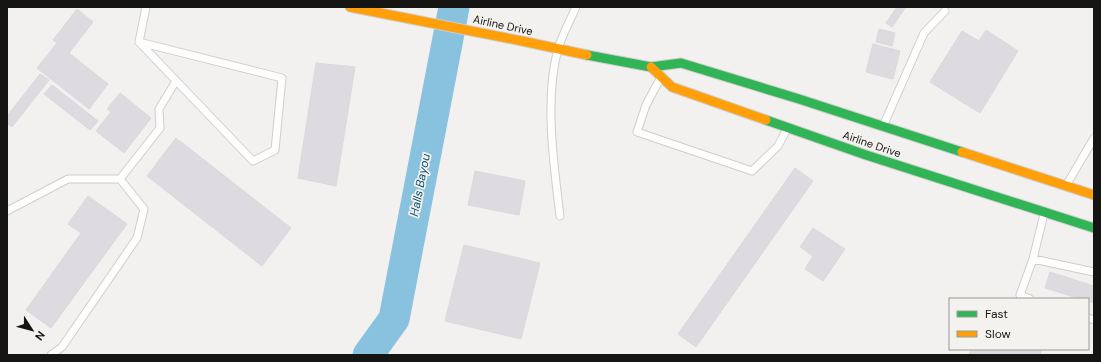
<svg xmlns="http://www.w3.org/2000/svg" width="1101" height="362" viewBox="0 0 1101 362" font-family="'DM Sans',sans-serif">
<rect width="100%" height="100%" fill="#f2f1ef"/>
<g fill="none" stroke-linecap="round" stroke-linejoin="round">
<path stroke="#89c2df" stroke-width="31" d="M368 355 394 319 454 7"/>
</g>
<path fill="#dedbe0" stroke="#dad9da" d="M897 7H906L892 27 886 23Z
M77 9 93 22 69 53 108 84 89 109 37 68 57 43 53 40Z
M879 29 895 33 892 46 876 42Z
M986 30 1018 51 980 113 930 82 962 31 979 41Z
M873 44 900 51 893 79 866 72Z
M316 63 355 67 336 186 298 178Z
M40 74 49 80 12 127 7 123V116Z
M52 85 98 121 90 130 44 94Z
M120 93 151 118 124 153 96 131 111 112 107 109Z
M176 138 291 228 262 266 147 176Z
M795 168 813 181 696 347 678 334Z
M475 171 525 181 519 215 468 205Z
M88 196 127 224 51 328 26 310 81 233 68 224Z
M813 228 845 249 823 281 805 269 813 256 800 247Z
M464 245 540 263 521 339 445 321Z
M1050 272 1094 286V303L1088 301V299H1081L1045 288Z
M971 349H1042L1040 355H969Z"/>
<g fill="none" stroke-linecap="round" stroke-linejoin="round">
<g stroke="#cfcecd" stroke-width="9">
<path id="lane" d="M139 42 282 78 275 150 253 161Z
M139 42 146 7
M660 79 646 105 637 132 752 171 778 146 787 129
M884 124 924 33 945 11
M1067 184 1094 138
M7 211 68 179H120
M1044 214 1033 259 1094 272
M560 216C554 165 544 100 558 49 562 35 570 21 576 7
M1030 299 1020 295 1033 259
M1088 318 1094 320
M51 355 62 347 137 238 144 209 120 179 160 128 159 109 176 81"/>
</g>
<g stroke="#cfcecd" stroke-width="11">
<path id="fast" d="M587 55 651 67 681 63 799 99 962 152
M766 120 866 155 1094 228"/>
</g>
<g stroke="#cfcecd" stroke-width="11">
<path id="slow" d="M350 7 522 41 587 55
M651 67 672 87 766 120
M962 152 1094 195"/>
</g>
<use href="#lane" stroke="#fdfdfd" stroke-width="7"/>
<use href="#fast" stroke="#30b455" stroke-width="9"/>
<use href="#slow" stroke="#ff9f0a" stroke-width="9"/>
</g>
<g text-anchor="middle" dominant-baseline="central" stroke-width="3.5" stroke-linejoin="round" paint-order="stroke">
<g font-size="11" fill="#151513" stroke="#f3f2ee">
<text transform="translate(503 25) rotate(12)">Airline Drive</text>
<text transform="translate(872 144) rotate(19)">Airline Drive</text>
</g>
<g font-size="12" font-style="italic" fill="#0c506d" stroke="#f3f2ee">
<text transform="translate(420 185) rotate(-79)">Halls Bayou</text>
</g>
</g>
<rect width="1101" height="362" fill="none" stroke="#151513" stroke-width="16"/>
<rect x="949" y="298" width="140" height="52" fill="#f3f2ee" stroke="#9a9a96"/>
<rect x="957" y="311" width="20" height="6" fill="#30b455" stroke="#9a9a96"/>
<text x="985" y="318" font-size="12" fill="#151513">Fast</text>
<rect x="957" y="331" width="20" height="6" fill="#ff9f0a" stroke="#9a9a96"/>
<text x="985" y="338" font-size="12" fill="#151513">Slow</text>
<g transform="translate(32 330) rotate(126)" stroke="#f3f2ee" stroke-width="3" paint-order="stroke">
<path d="M0-3L7 15L0 10L-7 15Z" fill="#151513"/>
<text y="-6" font-size="11" font-weight="bold" text-anchor="middle" fill="#151513">N</text>
</g>
</svg>
